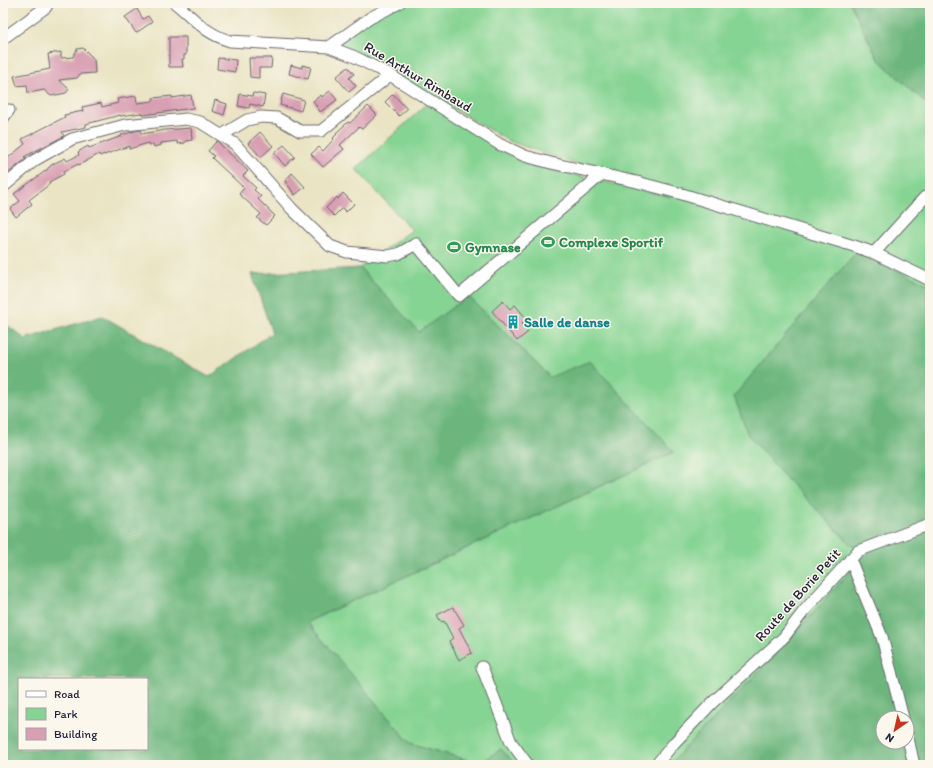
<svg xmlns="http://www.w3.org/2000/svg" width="933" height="768" viewBox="0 0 933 768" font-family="Itim,sans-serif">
<rect width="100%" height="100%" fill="#fbf7ec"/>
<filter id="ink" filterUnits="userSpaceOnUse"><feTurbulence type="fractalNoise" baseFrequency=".025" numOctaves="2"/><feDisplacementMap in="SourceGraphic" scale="8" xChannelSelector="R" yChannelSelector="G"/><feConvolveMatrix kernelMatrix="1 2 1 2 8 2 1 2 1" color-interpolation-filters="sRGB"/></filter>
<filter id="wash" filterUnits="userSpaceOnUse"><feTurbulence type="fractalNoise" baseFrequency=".012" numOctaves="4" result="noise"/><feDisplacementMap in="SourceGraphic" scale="16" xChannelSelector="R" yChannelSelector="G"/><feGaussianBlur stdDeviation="0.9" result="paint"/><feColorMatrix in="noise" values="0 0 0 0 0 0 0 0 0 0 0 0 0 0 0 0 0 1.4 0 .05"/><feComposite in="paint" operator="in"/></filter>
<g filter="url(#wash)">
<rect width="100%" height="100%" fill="#eae4c4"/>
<path fill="#86d493" stroke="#547b67" d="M390 3H850L878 59 930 107V285L734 396 749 435 785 477 863 557 789 640 669 765H516L501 749 480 764 410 743 307 622 674 452 550 377 468 296 419 333 360 268 412 230 356 169 429 102 527 164 671 197 509 141 356 52 323 39Z"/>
<path fill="#6cb67d" stroke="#476c5c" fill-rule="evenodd" d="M850 3H930V107L878 59Z
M856 252 930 285V765H669L789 640 863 557 785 477 748 435 734 396ZM883 718H907V742H883Z
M360 268 419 332 468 296 550 377 590 361 674 452 307 622 410 743 480 764 501 749 516 765H3V322L25 339 102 316 209 377 272 333 252 274ZM19 679H147V749H19Z"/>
<g id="blocks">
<path fill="#d89fb2" d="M137 9 143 19 148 16 152 22 136 33 125 17Z
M169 37H186V55H184V59H182L183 67H169Z
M83 48 94 59 95 73 80 74 77 78 59 80 69 89 66 93 51 96 44 90 28 93 27 85 17 86 14 76 50 69 48 54 61 52V58L73 57 77 49Z
M218 58 236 60 235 72 217 69Z
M249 58H272L271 68H259V78L250 77Z
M291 65 302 68V65L311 67 308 79 289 74Z
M348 67 354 74 349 78 356 86 349 92 336 77Z
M330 91 337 100 320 112 313 101 321 95 322 97Z
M253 93 265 95 263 107 250 104 249 108 238 106 240 94 252 96Z
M283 94 304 100 301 111 280 105Z
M393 94 407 109 399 116 385 102Z
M191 95 193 108 143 115 141 113 120 116V115L86 124V127L62 132 64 136 24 157 26 159 3 177V162L25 144 22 139 65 117 64 115 83 111 82 107 101 103 102 107 118 103 117 99 136 96 137 103 153 101V98L172 96V98Z
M215 100 227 104 224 115 212 111Z
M368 106 377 115 362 129 359 127 340 145 344 149 323 167 311 154 319 147 323 151 334 139 333 138 337 134 336 133 348 122 350 123Z
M191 128 192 140 185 141V143L178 144 177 141 161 143V145L154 147 153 144 149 145 148 143 129 149V146L104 155V154L100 156 99 154 79 165 78 164 63 172 64 174 49 182 50 184 29 200 32 204 16 217 10 209 20 201 14 194 48 169V168L51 166V165L65 158 67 161 79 155 78 152 88 146 89 148 122 136 121 135 135 131 141 130V134L165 130Z
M260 132 273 146 261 157 248 143Z
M217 141 248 171 243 176 256 188 254 190 261 196 258 199 275 216 266 225 257 218 261 214 239 194 244 188 212 158 214 156 208 151Z
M284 145 295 157 285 166 274 153Z
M292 173 305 187 295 195 285 181Z
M343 193 354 204 346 212 342 208 334 216 326 208 337 197 338 199Z
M503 301 510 309 515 305 527 319 522 324 528 332 517 341 492 311Z
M453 607 464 625 459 628 472 653 459 660 449 641 453 638 444 621 441 622 437 615Z"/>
</g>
</g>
<g filter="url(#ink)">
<use href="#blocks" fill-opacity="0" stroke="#68666b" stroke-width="1"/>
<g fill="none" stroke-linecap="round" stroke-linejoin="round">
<g stroke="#68666b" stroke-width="13">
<path id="minor" d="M175 3C195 19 204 33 230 41L329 47 355 57 390 75 499 144 525 156 551 163 637 182 682 194 854 246 874 253 930 280
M5 37 46 7 48 3
M329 47 370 18 399 3
M3 118 9 110
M222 135 247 120 261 117 277 118 300 131H321L390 75
M3 187 35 160 72 139 125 125 186 119 200 122 235 144 292 209 330 246 347 252 388 256 398 254 416 244 459 296 602 174
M874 253 925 197
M850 559 882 637 903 718
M482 667 511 742 528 765
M907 734 914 765
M656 765 674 743 712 703 784 637 804 611 858 551 930 524"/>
</g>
<use href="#minor" stroke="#fff" stroke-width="11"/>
</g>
</g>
<defs>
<g id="stadium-bare" transform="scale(1.08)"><path d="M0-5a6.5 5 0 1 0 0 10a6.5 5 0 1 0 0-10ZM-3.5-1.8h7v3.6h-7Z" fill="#2e9e5b" stroke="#fbf7ec" stroke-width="2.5" paint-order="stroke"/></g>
<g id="building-bare" transform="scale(1.08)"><path d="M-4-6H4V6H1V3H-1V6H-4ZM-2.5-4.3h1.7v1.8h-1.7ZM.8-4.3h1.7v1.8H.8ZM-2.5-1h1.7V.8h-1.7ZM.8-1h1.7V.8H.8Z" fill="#0f9aa8" stroke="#fbf7ec" stroke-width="2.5" paint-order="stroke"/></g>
</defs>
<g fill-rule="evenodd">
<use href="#stadium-bare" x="548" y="242"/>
<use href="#stadium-bare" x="454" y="247"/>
<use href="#building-bare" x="513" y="322"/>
</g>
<g text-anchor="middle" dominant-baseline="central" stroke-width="3" stroke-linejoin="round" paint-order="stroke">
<g font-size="14" fill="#22223b" stroke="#fbf7ec">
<text transform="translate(418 77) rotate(31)">Rue Arthur Rimbaud</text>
<text transform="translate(798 595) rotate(-48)">Route de Borie Petit</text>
</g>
<g font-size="14" font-weight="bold" fill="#27864d" stroke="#fbf7ec" text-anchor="start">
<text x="559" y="242">Complexe Sportif</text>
<text x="465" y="247">Gymnase</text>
</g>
<g font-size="14" font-weight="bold" fill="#0d838f" stroke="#fbf7ec" text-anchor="start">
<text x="524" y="322">Salle de danse</text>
</g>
</g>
<rect width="933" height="768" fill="none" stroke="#fbf7ec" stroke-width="16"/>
<rect x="18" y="678" width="130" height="72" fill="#fbf7ec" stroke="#a4a2a5"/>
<rect x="26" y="691" width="20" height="6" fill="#ffffff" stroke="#a4a2a5"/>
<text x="54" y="698" font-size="12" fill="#22223b">Road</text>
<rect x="26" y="708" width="20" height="12" fill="#86d493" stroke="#a4a2a5"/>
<text x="54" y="718" font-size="12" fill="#22223b">Park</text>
<rect x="26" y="728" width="20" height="12" fill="#d89fb2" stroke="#a4a2a5"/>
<text x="54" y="738" font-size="12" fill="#22223b">Building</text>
<g transform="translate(895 730) rotate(214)"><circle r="19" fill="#fbf7ec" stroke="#a4a2a5"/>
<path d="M0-3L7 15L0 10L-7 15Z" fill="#c8321e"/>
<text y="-6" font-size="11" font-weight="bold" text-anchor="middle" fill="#22223b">N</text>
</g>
</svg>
